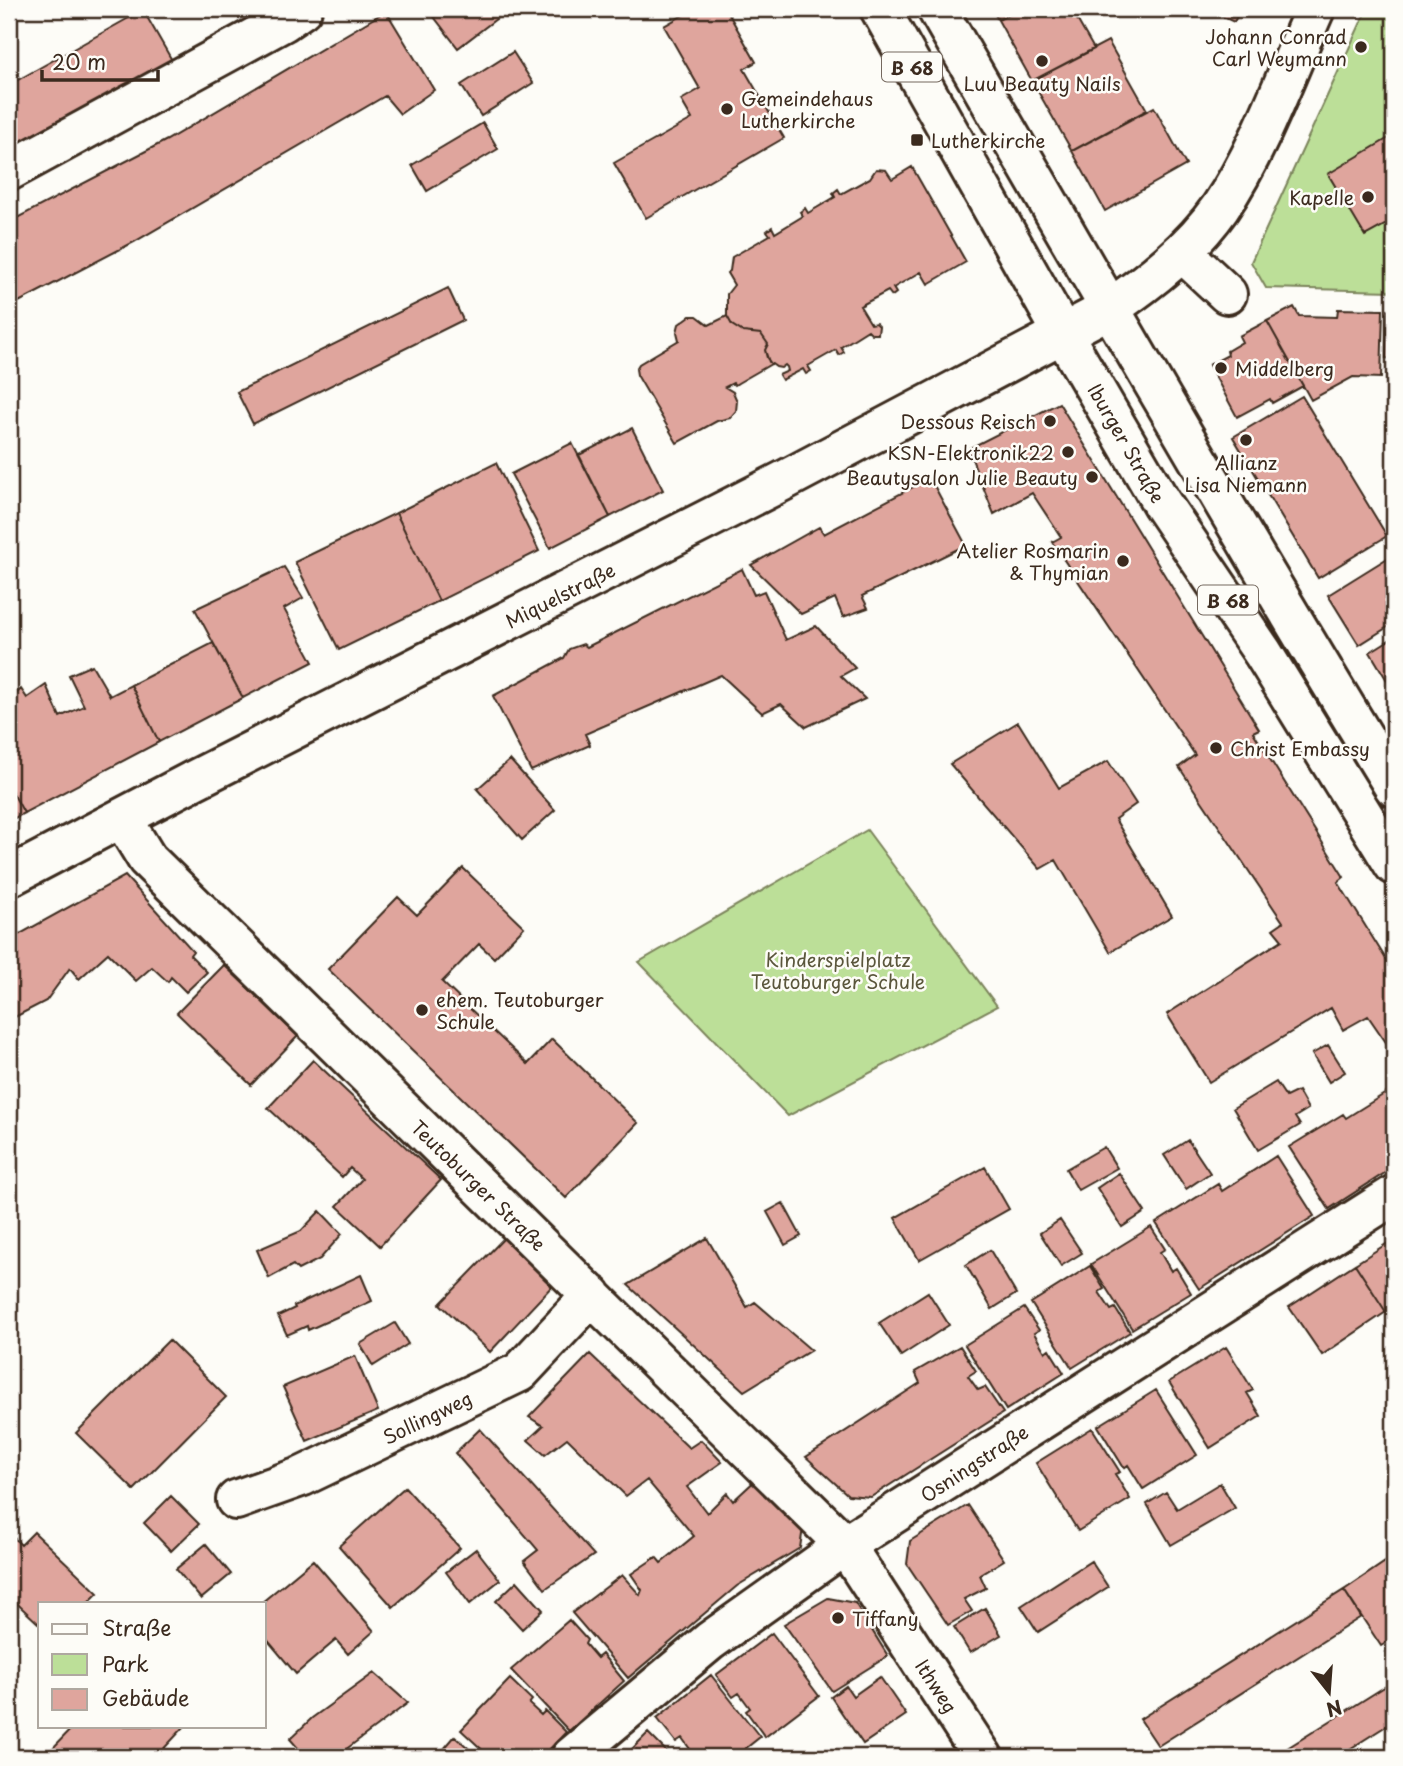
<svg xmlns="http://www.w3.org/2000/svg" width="1403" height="1766" viewBox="0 0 1403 1766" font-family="'Playpen Sans',sans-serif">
<rect width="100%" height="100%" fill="#fdfcf7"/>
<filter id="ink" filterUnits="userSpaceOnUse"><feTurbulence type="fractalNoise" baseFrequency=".0143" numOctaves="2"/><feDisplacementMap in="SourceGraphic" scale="14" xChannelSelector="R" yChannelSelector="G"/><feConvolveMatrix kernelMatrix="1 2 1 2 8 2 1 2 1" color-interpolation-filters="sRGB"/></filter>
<g filter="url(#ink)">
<path fill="#bcdf98" stroke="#7c845b" stroke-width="2" d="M1367 9H1394V291L1266 288 1251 262Z
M867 830 997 1006 788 1116 639 962Z"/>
<path fill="#dfa59d" stroke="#3b2a1e" stroke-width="2" d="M428 9H509L458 48Z
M694 9H726L756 62 744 69 784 138 646 218 614 163 692 119 681 100 700 89 664 26Z
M992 9H1020L998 20Z
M1020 9H1071L1094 49 1032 81 998 20Z
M1206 9H1241L1234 22Z
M143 10 177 69 9 159V85Z
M386 11 434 90 400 114 385 96 134 242 9 307V222L167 140Z
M1108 41 1147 110 1072 151 1032 81Z
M513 52 533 83 481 116 461 85Z
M1154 107 1186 165 1105 211 1072 151Z
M483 123 498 149 427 191 412 165Z
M1394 135V220L1365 236 1328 174Z
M912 167 966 262 928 284 921 272 893 288 896 293 892 296 888 291 860 306 871 324 876 323 879 326 878 334H872L868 330 841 347 844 352 839 355 836 350 808 366 811 371 806 374 803 369 782 380 779 375 788 371 787 367 785 365 781 368 776 367 769 362 765 350 768 344 761 334 743 332 732 325 727 316V294L734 285 727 273 730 271 732 257 770 235 767 231 772 227 775 233 803 216 800 212 805 208 808 213 835 197 833 193 838 189 841 194 870 178 876 169 886 170 892 179Z
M448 288 463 320 253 424 237 392Z
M1294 307 1299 316 1337 317 1338 309 1383 310 1381 378 1353 377 1311 400 1267 321Z
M1388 310 1394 311V359L1386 358Z
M690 316H697L709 325 727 316 732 325 743 332 761 334 768 344 765 350 767 358 771 364 738 383 735 385 733 383 725 387 733 392 737 401 736 411 730 418 717 421 677 443 637 375 636 369 639 364 679 340 677 332 679 324Z
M1267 321 1303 386 1272 403 1270 399 1237 417 1209 365 1228 355 1227 351 1242 342 1239 336Z
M1302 396 1387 536 1318 578 1233 437Z
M1059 403 1259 729 1253 732 1344 877 1338 882 1394 972V1054L1368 1016 1343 1030 1331 1008 1209 1082 1167 1014 1282 940 1273 929 1283 922 1179 767 1195 755 1052 542 1061 537 1032 493 994 514 968 449Z
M632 428 663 490 610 517 579 455Z
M572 443 610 517 550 548 511 474Z
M496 463 539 551 439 601 396 513Z
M930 478 966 545 862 596 868 608 843 617 835 598 801 614 751 565 819 527 824 534Z
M396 513 439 601 339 650 295 562Z
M1394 554V623L1359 645 1328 595Z
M284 567 303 598 284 609 313 662 243 698 195 609Z
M742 569 754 595 764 591 786 640 816 626 855 668 841 676 865 699 806 727 781 704 762 713 721 675 585 734 590 745 531 771 493 696 564 658 569 649 583 644 587 647Z
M1394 637V692L1370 652Z
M213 643 243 698 159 742 131 685Z
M92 665 110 696 131 685 159 742 24 813 9 786V732L15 728 9 713V701L21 689 27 698 46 685 60 717 84 706 69 675Z
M1018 722 1059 788 1108 761 1136 804 1115 819 1172 916 1110 952 1056 860 1040 869 950 764Z
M510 760 555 810 522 840 477 789Z
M9 786 24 813 9 821Z
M463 868 524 927 494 958 479 944 442 982 528 1064 552 1039 638 1123 566 1198 328 969 398 897 417 915Z
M125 876 193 951 190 955 207 972 186 992 171 977 168 982 152 967 136 981 108 953 79 979 70 968 46 1001 9 1020V940Z
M224 965 298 1036 251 1085 177 1013Z
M1328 1045 1345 1072 1329 1082 1312 1054Z
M313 1060 441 1180 380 1246 337 1206 362 1179 350 1168 342 1177 268 1108Z
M1276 1082 1286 1097 1298 1091 1308 1109 1295 1117 1300 1125 1258 1150 1233 1108Z
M1394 1088V1167L1329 1209 1289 1147 1343 1114 1346 1118Z
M1188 1140 1210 1173 1186 1189 1164 1155Z
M1104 1147 1117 1168 1078 1190 1066 1169Z
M1276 1156 1314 1216 1199 1289 1156 1223 1218 1184 1222 1191Z
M985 1167 1009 1209 919 1260 895 1218Z
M1119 1173 1145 1212 1122 1227 1097 1188Z
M783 1203 801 1236 785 1245 767 1212Z
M320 1211 342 1234 320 1259 298 1270 293 1265 269 1278 257 1250 301 1231Z
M1060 1220 1082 1253 1061 1266 1040 1233Z
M1151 1227 1165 1249 1160 1252 1171 1271 1176 1268 1191 1293 1132 1329 1091 1264Z
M506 1236 555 1283 490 1352 440 1304Z
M707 1238 747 1307 755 1302 811 1350 744 1391 628 1285Z
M1394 1239V1314L1392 1309 1386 1312 1355 1264Z
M990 1250 1016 1294 992 1309 966 1265Z
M1355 1264 1386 1312 1322 1355 1289 1307Z
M1090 1266 1104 1289 1099 1292 1111 1310 1115 1308 1130 1332 1072 1368 1031 1303Z
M361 1275 372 1301 308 1330 307 1326 287 1335 278 1316 295 1308 294 1306Z
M928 1292 949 1325 901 1356 879 1323Z
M1024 1308 1039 1330 1034 1333 1045 1352 1049 1349 1064 1373 1006 1410 965 1345Z
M395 1323 408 1344 373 1366 360 1344Z
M169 1340 226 1397 134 1490 76 1433Z
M960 1346 976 1371 968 1376 978 1390 985 1387 1003 1413 871 1497 848 1495 806 1457 920 1383 915 1372Z
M1226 1347 1253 1390 1247 1393 1261 1416 1210 1448 1169 1382Z
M590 1354 689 1448 701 1440 722 1462 687 1487 707 1513 727 1493 733 1501 759 1477 804 1521 800 1548 737 1586 628 1678 572 1613 622 1575 640 1595 642 1590 631 1574 656 1557 661 1563 694 1536 647 1480 626 1496 567 1438 545 1455 528 1440 543 1426 529 1417Z
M355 1356 378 1411 307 1441 283 1387Z
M1156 1390 1197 1455 1143 1489 1128 1465 1124 1468 1098 1426Z
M1092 1428 1120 1472 1115 1474 1130 1499 1078 1531 1036 1463Z
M480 1429 594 1555 545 1589 524 1561 538 1550 455 1453Z
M1220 1483 1235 1508 1171 1545 1147 1504 1166 1492 1177 1509Z
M405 1487 460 1548 393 1607 339 1546Z
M171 1496 199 1524 171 1551 144 1523Z
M968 1505 1004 1560 980 1575 986 1588 964 1599 972 1611 948 1625 907 1564 910 1541Z
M34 1532 98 1593 88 1603H40V1625L9 1596V1533L21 1545Z
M206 1544 231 1574 201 1599 176 1569Z
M476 1549 500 1580 470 1604 446 1572Z
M1394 1556V1638L1381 1646 1344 1590Z
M313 1560 374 1631 348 1654 336 1640 296 1674 264 1636V1603H261Z
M1091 1561 1108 1587 1038 1632 1021 1606Z
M517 1581 543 1610 522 1629 496 1601Z
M1344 1590 1361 1617 1158 1746 1140 1719Z
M828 1598 855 1603 888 1656 832 1691 784 1624Z
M985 1608 1001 1635 970 1653 954 1627Z
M569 1620 587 1640 585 1644 597 1658 602 1654 624 1681 569 1731 511 1670Z
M772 1633 819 1696 765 1737 746 1711 750 1708 739 1693 733 1697 716 1675Z
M374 1673 408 1703 345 1750 352 1757H306L290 1739 312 1718Z
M711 1675 760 1737 735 1757H693L695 1756 682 1738 676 1742 657 1718Z
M880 1677 906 1715 863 1744 831 1697 846 1686 853 1696Z
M510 1679 532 1700 529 1704 541 1715 545 1711 566 1732 542 1757H490L461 1730Z
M1394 1681V1721L1337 1757H1273Z
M74 1726H185L156 1757H57L50 1751Z
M648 1733 672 1757H624Z
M455 1736 478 1757H437Z"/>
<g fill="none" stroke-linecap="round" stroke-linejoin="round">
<g stroke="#3b2a1e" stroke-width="44">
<path id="minor" d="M9 171 283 22 302 9
M1182 252 1227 294
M122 818 147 859 845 1545 983 1757
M9 877 194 780 783 481 1109 309C1150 281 1191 249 1220 208 1259 151 1287 72 1315 9
M236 1500 303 1476 520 1372 592 1295
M571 1757 710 1641 845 1545 1394 1195"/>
</g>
<g stroke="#3b2a1e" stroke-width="44">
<path id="major" d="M880 9 1063 334 1162 504 1263 653 1394 865
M937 9C1087 270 1237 530 1394 787"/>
</g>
<use href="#minor" stroke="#fdfcf7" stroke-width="38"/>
<use href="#major" stroke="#fdfcf7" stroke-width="38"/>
</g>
</g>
<g fill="#3b2a1e" stroke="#fdfcf7" stroke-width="2.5">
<circle cx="1361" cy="47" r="7"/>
<circle cx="1042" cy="61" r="7"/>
<circle cx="727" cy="109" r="7"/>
<rect x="910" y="133" width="14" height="14" rx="3.5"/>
<circle cx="1368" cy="197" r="7"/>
<circle cx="1221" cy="368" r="7"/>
<circle cx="1050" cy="421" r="7"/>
<circle cx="1246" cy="440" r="7"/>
<circle cx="1068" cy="452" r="7"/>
<circle cx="1092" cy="477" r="7"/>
<circle cx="1123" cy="561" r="7"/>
<circle cx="1216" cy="748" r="7"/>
<circle cx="422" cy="1010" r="7"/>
<circle cx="838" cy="1618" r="7"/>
</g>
<g text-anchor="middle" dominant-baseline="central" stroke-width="5" stroke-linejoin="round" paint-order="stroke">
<g fill="#fdfcf7" stroke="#75695f" stroke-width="2">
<rect x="882" y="52.5" width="60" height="29" rx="5"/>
<rect x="1198" y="585.5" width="60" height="29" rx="5"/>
</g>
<g font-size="18" font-weight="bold" fill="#3b2a1e">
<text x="912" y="67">B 68</text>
<text x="1228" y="600">B 68</text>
</g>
<g font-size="19" fill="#3b2a1e" stroke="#fdfcf7" text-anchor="end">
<text x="1347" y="36">Johann Conrad<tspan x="1347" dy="22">Carl Weymann</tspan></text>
<text x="1042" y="83" text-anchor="middle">Luu Beauty Nails</text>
<text x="741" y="98" text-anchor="start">Gemeindehaus<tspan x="741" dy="22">Lutherkirche</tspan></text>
<text x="931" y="140" text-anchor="start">Lutherkirche</text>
<text x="1354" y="197">Kapelle</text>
<text x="1235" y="368" text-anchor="start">Middelberg</text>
<text x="1036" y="421">Dessous Reisch</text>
<text x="1054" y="452">KSN-Elektronik22</text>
<text x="1246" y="462" text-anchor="middle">Allianz<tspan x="1246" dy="22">Lisa Niemann</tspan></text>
<text x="1078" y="477">Beautysalon Julie Beauty</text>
<text x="1109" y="550">Atelier Rosmarin<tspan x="1109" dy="22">&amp; Thymian</tspan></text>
<text x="1230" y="748" text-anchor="start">Christ Embassy</text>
<text x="436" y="999" text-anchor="start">ehem. Teutoburger<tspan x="436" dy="22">Schule</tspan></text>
<text x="852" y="1618" text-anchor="start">Tiffany</text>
</g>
<g font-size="19" fill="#3b2a1e" stroke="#fdfcf7">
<text transform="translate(1127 443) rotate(60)">Iburger Straße</text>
<text transform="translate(560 595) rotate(-27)">Miquelstraße</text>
<text transform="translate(479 1185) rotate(44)">Teutoburger Straße</text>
<text transform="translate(427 1417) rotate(-26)">Sollingweg</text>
<text transform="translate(974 1463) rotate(-33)">Osningstraße</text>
<text transform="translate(937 1686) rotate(57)">Ithweg</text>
</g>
<g font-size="19" fill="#5b573c" stroke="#fdfcf7">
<text x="838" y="959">Kinderspielplatz<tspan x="838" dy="22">Teutoburger Schule</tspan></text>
</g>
</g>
<rect width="1403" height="1766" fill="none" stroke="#fdfcf7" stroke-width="35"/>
<rect x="18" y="18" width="1368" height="1731" fill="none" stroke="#3b2a1e" stroke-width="2.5" filter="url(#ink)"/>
<rect x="38" y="1602" width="228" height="126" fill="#fdfcf7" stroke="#afa8a0" stroke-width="2"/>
<rect x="52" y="1624" width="35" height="10" fill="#fdfcf7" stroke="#afa8a0" stroke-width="2"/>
<text x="102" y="1636" font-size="21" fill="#3b2a1e">Straße</text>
<rect x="52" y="1654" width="35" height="21" fill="#bcdf98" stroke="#afa8a0" stroke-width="2"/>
<text x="102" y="1672" font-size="21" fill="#3b2a1e">Park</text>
<rect x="52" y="1689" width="35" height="21" fill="#dfa59d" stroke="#afa8a0" stroke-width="2"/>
<text x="102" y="1706" font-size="21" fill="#3b2a1e">Gebäude</text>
<g transform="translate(1329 1692) rotate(163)" stroke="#fdfcf7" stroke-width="5" paint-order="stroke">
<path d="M0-5L12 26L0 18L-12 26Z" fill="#3b2a1e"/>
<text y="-10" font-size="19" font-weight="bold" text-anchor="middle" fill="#3b2a1e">N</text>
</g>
<path d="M42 70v10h116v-10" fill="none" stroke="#3b2a1e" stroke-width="3.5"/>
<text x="52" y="70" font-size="21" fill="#3b2a1e" stroke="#fdfcf7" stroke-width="5" paint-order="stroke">20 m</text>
</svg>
